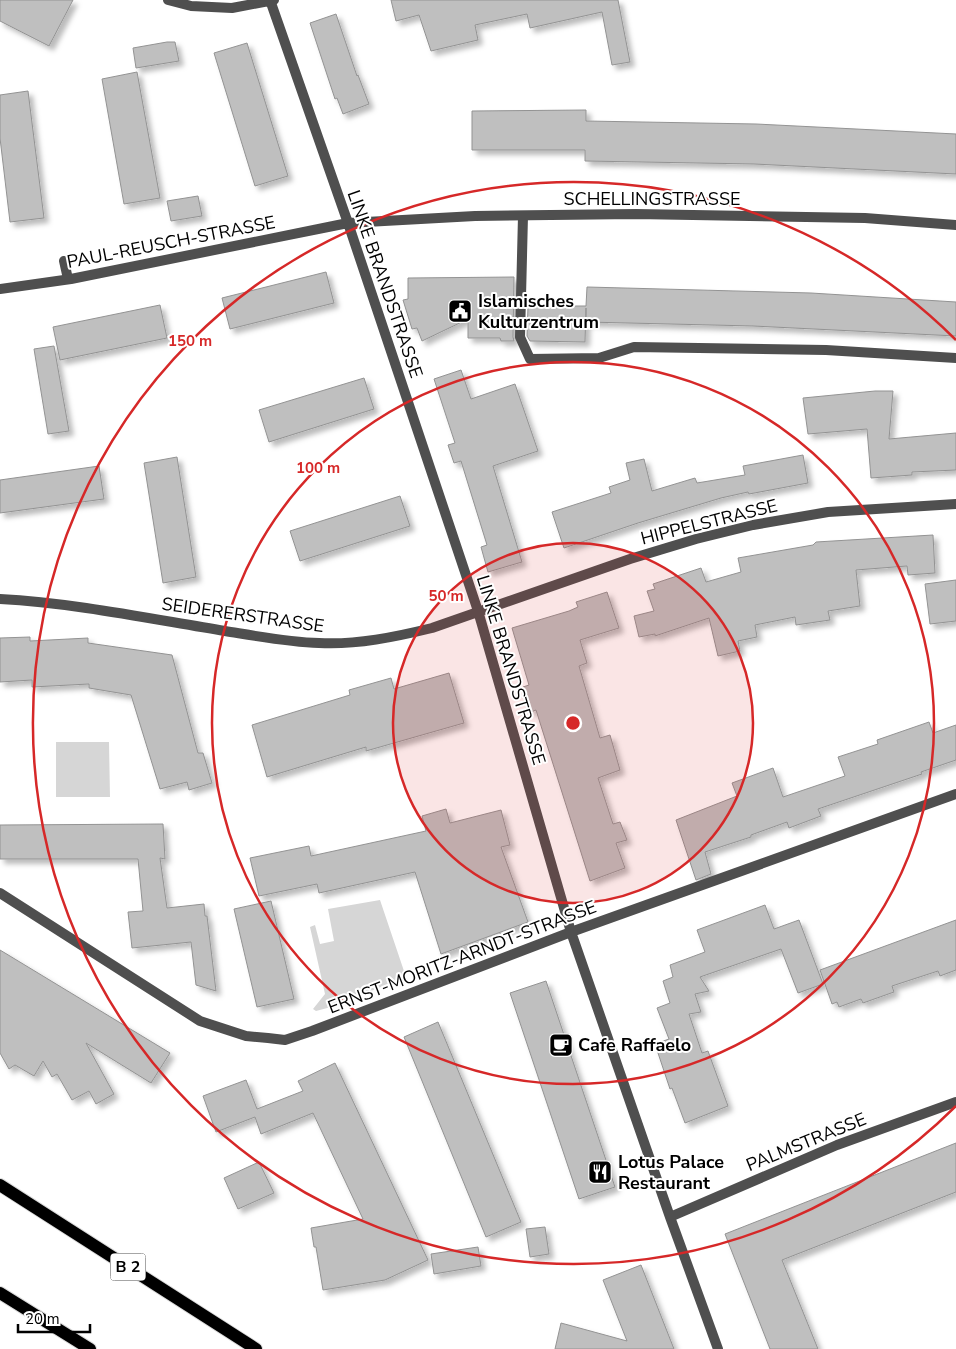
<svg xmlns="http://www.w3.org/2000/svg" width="956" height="1349" viewBox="0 0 956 1349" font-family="'Nunito Sans',sans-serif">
<defs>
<filter id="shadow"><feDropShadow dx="4.5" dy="4.5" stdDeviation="2.5" flood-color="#0004"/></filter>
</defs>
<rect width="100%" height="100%" fill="#fff"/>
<path fill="#d6d6d6" d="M56 742H109L110 797H56Z
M380 900 406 977 331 1007 316 1011 313 1009 325 994 310 927 315 925 320 944 334 941 328 909Z"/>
<path fill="#bfbfbf" stroke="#939393" filter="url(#shadow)" d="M0 0H73L49 46 0 21Z
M391 0H618L630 62 612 65 602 12 530 28 527 14 475 25 478 40 431 51 419 15 396 21Z
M336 14 357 76 358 75 369 104 343 114 337 98 335 99 310 23Z
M167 42H175L179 61 136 68 133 48Z
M247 43 288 176 255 186 214 53Z
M137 72 160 198 124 204 102 79Z
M28 91 44 218 10 222 0 138V95Z
M586 110V121L756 124 956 134V174L754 164 585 161V150H472V111Z
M198 196 202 216 171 221 167 201Z
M326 272 334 303 230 329 222 298Z
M514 277 513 337 514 341H501L500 338H468V319L422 341 417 328 412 329 403 300 408 299V278Z
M587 287 811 293 956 302V336L753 326 586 322V308L585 342 530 341 527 336 528 306H586Z
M160 305 167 338 60 360 53 327Z
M54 346 69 431 48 434 34 349Z
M461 370 471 399 515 384 538 451 493 466 522 562 488 572 481 547 487 545 461 461 454 463 448 445 455 443 434 379Z
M364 378 374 409 269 442 259 410Z
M875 391H893L889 439 956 433V470L912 472V475L871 478 867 429 808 434 803 398Z
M803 455 808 483 749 494 748 492 721 498 638 523 564 548 552 512 611 493 609 487 630 480 626 463 644 459 652 491 695 478 697 483 745 475 743 466Z
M177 457 196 577 163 583 144 463Z
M99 466 104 499 0 513V480Z
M400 496 410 526 300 561 290 531Z
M933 535 935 573 908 575 907 566 856 570 860 606 828 611 830 620 796 625 795 617 755 625 757 637 738 641 740 651 718 656 709 618 655 636V634L639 637 634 616 654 611 647 591 655 589 653 584 701 568 706 582 741 572 738 558 813 545 816 542Z
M956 580V621L930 624 925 584Z
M607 592 619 628 580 640 587 663 579 666 600 738 610 735 620 770 598 778 613 824 620 822 627 840 616 843 625 868 590 881 536 710 531 712 523 687 529 685 512 628 569 611 578 607 576 602Z
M30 637V641L88 638V643L172 655 198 753H203L212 783 189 790 187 782 160 789 131 695 89 688V684L32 687V680L0 682V638Z
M449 673 464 723 366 751V747L267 777 252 725 350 695 349 690 391 678 394 689Z
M929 722 933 733 956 725V760L921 772 922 774 818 809 821 816 789 828 787 822 751 835V837L705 852 711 874 696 880 676 820 737 796 732 783 773 768 783 797 845 776 838 757 878 744 877 740Z
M446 809 450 823 501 810 510 845 501 847 528 922 441 954 415 872 319 893 317 884 259 896 250 858 309 846 311 856 426 831 422 816Z
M163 824 165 859 160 858 167 908 204 904 205 916H207L216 991 196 985 191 942 132 948 128 912 143 911 138 859H0V825Z
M271 901 294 999 257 1007 234 909Z
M765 905 774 929 799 920 823 984 798 993 781 949 700 977 709 991 695 994 701 1012 689 1014 702 1053 708 1051 728 1106 685 1123 672 1088 670 1089 655 1044 669 1039 657 1008 670 1003 663 981 673 977 670 965 705 952 697 930Z
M956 920V970L940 976 938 971 892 986 894 992 863 1003 861 999 839 1007 837 1002 832 1004 820 970Z
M0 950 170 1053 151 1083 86 1043 114 1094 96 1104 89 1091 72 1100 57 1074 52 1077 43 1061 34 1076 15 1065 9 1069 0 1053Z
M546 981 615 1187 579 1199 510 993Z
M438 1022 521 1222 486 1237 404 1037Z
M335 1063 428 1260 385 1280 323 1290 316 1247H314L311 1228 363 1219 313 1113 261 1134 255 1117 216 1132 203 1096 246 1080 257 1109 303 1091 298 1081Z
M956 1143V1192L782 1260 818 1349H770L725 1234Z
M259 1162 274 1193 238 1209 224 1178Z
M545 1227 549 1254 530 1257 526 1229Z
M478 1247 481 1266 434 1274 431 1254Z
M641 1265 674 1349H555L561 1323 627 1341 603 1280Z"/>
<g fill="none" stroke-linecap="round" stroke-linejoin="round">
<g stroke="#dbdbdb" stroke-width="14">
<path id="primary" d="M0 1185 256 1349
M0 1293 90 1349"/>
</g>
<path stroke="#4f4f4f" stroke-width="10" d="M523 216 520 337 530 359 599 358 634 347 826 350 956 358
M64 261 68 279"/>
<path stroke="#4f4f4f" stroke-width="10" d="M168 0 191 6 232 8 274 0
M270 0 348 223 478 611 571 932 670 1217 718 1349
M0 289 71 279 348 223 475 216 636 214 865 218 956 225
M0 599C75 603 151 619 225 631 256 636 288 642 319 643 357 645 395 637 432 628L630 559 696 539 753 525 828 512 956 504
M0 893 200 1021 246 1036 268 1038 285 1040 312 1031 571 932 956 794
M670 1217 837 1145 956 1102"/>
<use href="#primary" stroke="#000" stroke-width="12"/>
</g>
<circle cx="573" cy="723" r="180" fill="#d62828" fill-opacity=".12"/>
<g fill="none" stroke="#d62828" stroke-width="2.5">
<circle cx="573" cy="723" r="180"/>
<circle cx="573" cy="723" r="361"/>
<path d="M956 1106A541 541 0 1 1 956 340"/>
</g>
<defs>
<g id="civic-square" transform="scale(1.25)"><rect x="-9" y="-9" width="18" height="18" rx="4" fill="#000" stroke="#fff"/><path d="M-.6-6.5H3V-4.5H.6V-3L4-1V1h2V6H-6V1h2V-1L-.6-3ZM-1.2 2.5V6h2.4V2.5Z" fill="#fff"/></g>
<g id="cafe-square" transform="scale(1.25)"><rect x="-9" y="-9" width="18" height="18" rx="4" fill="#000" stroke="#fff"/><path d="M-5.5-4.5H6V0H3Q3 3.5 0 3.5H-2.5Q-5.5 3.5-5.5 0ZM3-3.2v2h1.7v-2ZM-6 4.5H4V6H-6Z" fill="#fff"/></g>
<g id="restaurant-square" transform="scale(1.25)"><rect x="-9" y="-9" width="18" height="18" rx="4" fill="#000" stroke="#fff"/><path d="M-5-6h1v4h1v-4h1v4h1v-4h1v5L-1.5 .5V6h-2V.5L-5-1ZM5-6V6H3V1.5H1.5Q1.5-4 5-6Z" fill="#fff"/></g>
</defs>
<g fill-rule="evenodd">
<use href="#civic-square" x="460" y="311"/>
<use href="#cafe-square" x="561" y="1045"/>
<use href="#restaurant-square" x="600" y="1172"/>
</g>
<g text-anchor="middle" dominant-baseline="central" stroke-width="4" stroke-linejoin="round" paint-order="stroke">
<rect fill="#fff" stroke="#4c4c4c" stroke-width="1" x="110.5" y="1253.5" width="35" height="27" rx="4"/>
<g font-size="16" font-weight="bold" fill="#000">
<text x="128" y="1267">B 2</text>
</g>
<g font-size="18" fill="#000" stroke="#fff">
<text x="652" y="199">SCHELLINGSTRASSE</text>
<text transform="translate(171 242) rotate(-11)">PAUL-REUSCH-STRASSE</text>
<text transform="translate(385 284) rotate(71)">LINKE BRANDSTRASSE</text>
<text transform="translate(709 522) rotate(-14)">HIPPELSTRASSE</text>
<text transform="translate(243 615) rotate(8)">SEIDERERSTRASSE</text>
<text transform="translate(511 670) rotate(73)">LINKE BRANDSTRASSE</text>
<text transform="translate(462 957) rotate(-21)">ERNST-MORITZ-ARNDT-STRASSE</text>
<text transform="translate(806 1142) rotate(-22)">PALMSTRASSE</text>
</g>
<g font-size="18" font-weight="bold" fill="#000" stroke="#fff" text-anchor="start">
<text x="478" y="301">Islamisches<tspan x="478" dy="21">Kulturzentrum</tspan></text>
<text x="578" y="1045">Cafe Raffaelo</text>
<text x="618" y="1162">Lotus Palace<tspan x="618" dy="21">Restaurant</tspan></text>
</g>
</g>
<circle cx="573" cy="723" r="8" fill="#d62828" stroke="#fff" stroke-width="2.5"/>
<g font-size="15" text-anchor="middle" font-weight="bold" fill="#d62828" stroke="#fff" stroke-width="4" stroke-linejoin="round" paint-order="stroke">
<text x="190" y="346">150 m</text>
<text x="318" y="473">100 m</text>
<text x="446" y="601">50 m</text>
</g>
<path d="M18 1324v8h72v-8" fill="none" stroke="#000000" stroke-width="2.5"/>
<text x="25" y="1324" font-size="15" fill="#000000" stroke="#ffffff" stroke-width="4" paint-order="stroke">20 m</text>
</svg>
